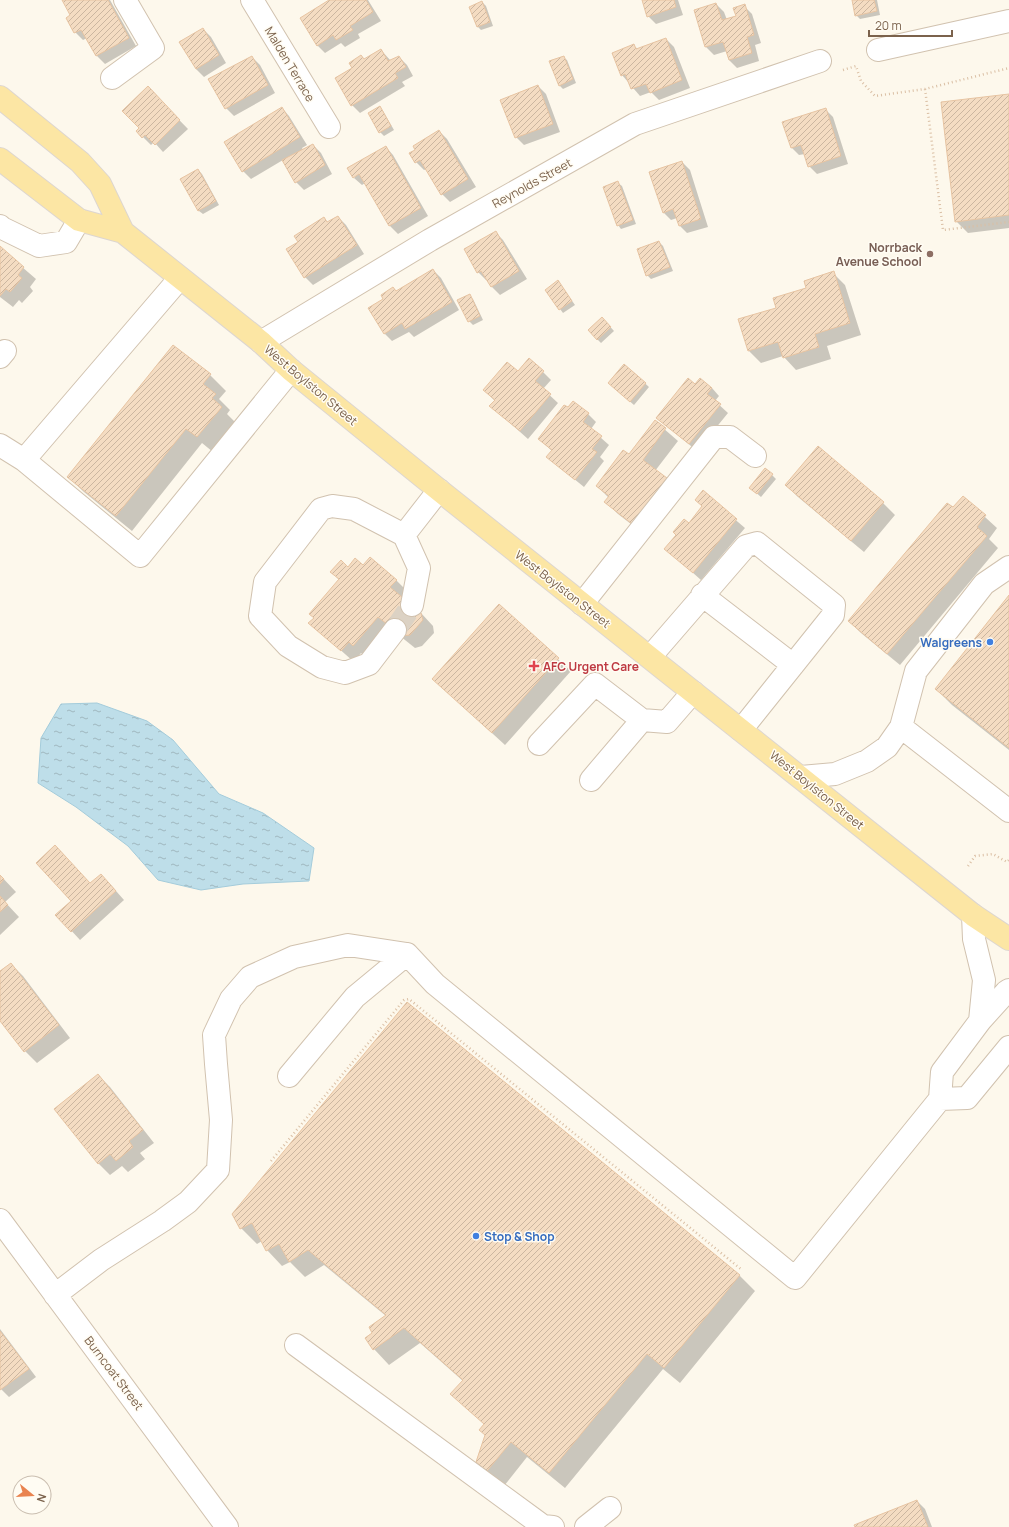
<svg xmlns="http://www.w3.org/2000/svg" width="1009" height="1527" viewBox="0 0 1009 1527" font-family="Manrope,sans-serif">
<defs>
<pattern id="water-ripples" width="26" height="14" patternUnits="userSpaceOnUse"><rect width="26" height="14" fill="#bedee9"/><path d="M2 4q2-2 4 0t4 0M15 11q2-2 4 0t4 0" fill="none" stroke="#9fb7bf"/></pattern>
<pattern id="building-hatch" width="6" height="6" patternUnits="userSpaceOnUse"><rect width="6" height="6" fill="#f4dcc2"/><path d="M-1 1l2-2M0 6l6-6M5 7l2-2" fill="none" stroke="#cbb6a0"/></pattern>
</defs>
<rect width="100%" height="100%" fill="#fdf8ec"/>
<path fill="url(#water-ripples)" stroke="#a4ccdb" d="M97 703 147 721 173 740 219 794 263 813 314 848 309 881 243 884 201 890 158 880 128 846 76 807 38 783 41 738 61 704Z"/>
<path fill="#0003" d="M63 0H110L136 46 105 64 97 56 87 38 83 40 75 32 71 15Z
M331 0H368L381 21 358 34 360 38 345 47 341 43 325 53 317 45Z
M643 0H678L683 15 656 24 648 16Z
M853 0H877L880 15 860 19 856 15Z
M482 2 486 6 493 26 481 30 477 26Z
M716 4 724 12 727 20 737 17 744 6 752 14 761 43 755 45 759 61 737 68 729 60 727 51 714 55 706 47 695 10Z
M203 29 211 37 226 63 204 77 196 69Z
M666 39 674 47 690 88 659 100 651 92 640 96 622 75 634 46 638 49Z
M381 50 391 61 399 57 407 65 413 76 402 82 405 86 360 113 352 105 365 60Z
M252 57 260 65 275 93 234 116 226 108Z
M563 57 567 60 576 83 563 89 559 85Z
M538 86 546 94 560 132 524 145 516 137Z
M148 88 188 129 163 152 154 142 151 145 137 131 140 128Z
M1009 95V228L968 233 956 221Z
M380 107 383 111 394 130 384 136 380 132Z
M282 108 289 116 307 145 302 148 303 150 313 145 321 153 332 174 304 190 296 182 283 160 251 179 243 171Z
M825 109 833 117 848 164 817 174 809 166 805 154 799 155 791 147Z
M439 131 447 139 476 187 450 202 442 194 427 169 424 170 416 162V150Z
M386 147 393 155 428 216 398 234 390 226 365 183 362 185 354 178Z
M682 162 690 170 708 227 687 233 679 225 677 218 671 220 663 212Z
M198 170 202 174 219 205 203 214 199 211 182 180Z
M618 183 622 186 636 224 621 229 618 225Z
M338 217 346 225 364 254 313 285 305 277 288 249 299 242 324 218 328 223Z
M495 232 503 240 527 279 500 295 492 287 488 279 486 280 478 272Z
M659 242 663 246 673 271 651 279 647 275Z
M0 248 36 279 30 287 33 291 22 303 19 300 13 307 0 297Z
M433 270 441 278 459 310 414 337 409 332 392 341 384 333 397 292Z
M833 273 845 285 861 335 827 346 831 359 796 370 783 356 761 363 749 351 807 289Z
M561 285 575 305 563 313 546 290Z
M469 296 473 299 483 320 473 325 469 321Z
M606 322 614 331 601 343 597 339Z
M625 365 649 387 634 405 613 387Z
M518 372H543L551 380 543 389 558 403 528 439 491 406 495 401 484 390Z
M210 375 226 391 219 399 230 410 227 414 236 423 213 452 202 443 132 531 84 492 68 477Z
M695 385 712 388 719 396 715 401 728 413 697 451 657 418Z
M588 414 596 422 591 429 609 445 600 457 604 461 584 487 547 457 552 451 539 439Z
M655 421 678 441 655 471 666 479 678 491V499L649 538 618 514 606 502 609 498 597 486 629 455Z
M818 448 883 503 895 515 864 552 798 497 786 485Z
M766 469 776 479 761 497 754 491Z
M703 492 745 528 701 580 666 549 703 507 696 500Z
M963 497 997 528 989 539 998 548 900 665 861 633 849 621Z
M363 566 396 580 408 592 421 613 433 626 434 633 422 646 415 648 390 628 365 657 361 653 354 662 310 623 339 580 332 572 348 568Z
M1009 596V750L952 705 936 689Z
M499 606 571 671 505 745 433 679Z
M0 875 16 892 5 902 19 917 0 935Z
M109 883 124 900 80 940 57 915 91 884Z
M11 964 23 976 70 1038 37 1063 25 1051 0 1019V972Z
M408 1004 740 1276 755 1291 680 1383 663 1369 565 1488 527 1457 504 1486 477 1462 486 1435 485 1425 452 1394 463 1381 420 1343 389 1365 374 1349V1333L386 1316 324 1265 305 1277 290 1262 282 1266 267 1250 262 1241 257 1244 241 1228Z
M98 1075 110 1087 154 1143 140 1153 145 1159 128 1172 122 1166 110 1175 98 1163Z
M0 1329 36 1377 9 1397 0 1388Z
M917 1501 925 1509 932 1527H856Z"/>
<path fill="url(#building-hatch)" stroke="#e7c4a2" d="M62 0H108L129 38 96 56 81 30 74 33 66 18 70 15Z
M329 0H366L373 12 350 26 353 30 336 40 333 35 317 46 300 18Z
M642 0H674L676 7 647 17Z
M852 0H874L877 11 855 16Z
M482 1 490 22 477 27 469 7Z
M716 3 722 20 736 16 733 8 745 4 754 35 747 37 752 53 729 60 723 42 705 47 694 10Z
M203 28 219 55 196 69 179 42Z
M666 38 682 80 650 93 646 84 631 89 625 74 621 76 612 53 634 44 636 49Z
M381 49 388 61 399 56 406 67 395 73 398 78 351 106 335 78 352 68 349 63 361 55 364 59Z
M252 56 268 85 225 109 208 79Z
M564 56 573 79 559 86 549 61Z
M538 85 553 124 515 138 500 100Z
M148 86 180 120 155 145 145 135 142 138 136 131 139 128 122 111Z
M1009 94V215L955 222 941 102Z
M380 106 391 126 379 133 368 113Z
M282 107 300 137 242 172 224 142Z
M826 108 841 156 808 167 801 145 791 148 782 122Z
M439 130 468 179 441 195 420 160 415 163 409 153 415 150 413 146Z
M313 144 325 165 295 183 282 160Z
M386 146 421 208 389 226 359 174 353 178 347 168Z
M682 161 701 219 679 226 673 209 663 213 649 172Z
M198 169 216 201 198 211 180 179Z
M618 181 633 220 617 226 603 187Z
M338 216 357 245 304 278 286 249 298 242 294 236 324 217 327 222Z
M496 231 519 271 491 287 481 271 477 273 464 249Z
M659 241 670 267 646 276 637 249Z
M0 246 24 267 18 275 22 278 10 292 6 289 0 296Z
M433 269 452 302 405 329 402 323 384 334 368 308 383 299 381 295 393 287 396 291Z
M834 271 850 323 815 334 819 347 783 358 778 342 748 351 738 319 776 308 773 298 806 288 804 281Z
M558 280 572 301 559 310 545 290Z
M470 294 480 316 468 322 457 300Z
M602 317 611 327 597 340 588 330Z
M173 345 211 374 203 384 216 394 212 398 222 407 197 437 186 429 116 516 67 477Z
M529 358 544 371 535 381 551 394 520 431 489 406 495 400 483 390 507 362 518 371Z
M624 364 646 383 630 402 608 383Z
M688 378 695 384 700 378 712 388 707 394 721 404 689 444 656 418Z
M573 401 589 413 583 422 602 436 592 449 597 452 575 480 546 457 552 450 538 439 564 405 568 407Z
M655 420 666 428 643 460 667 478 663 483 667 486 636 527 604 502 609 496 596 486 623 450 629 454Z
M818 446 884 502 851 541 785 485Z
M765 468 773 474 757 494 749 488Z
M703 490 737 519 693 573 664 549 676 535 673 532 684 519 689 523 702 506 695 500Z
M963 496 986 515 977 527 987 536 887 654 848 621 947 503 953 507Z
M370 557 397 580 390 587 421 613 423 620 410 635 402 636 378 617 353 646 349 642 341 651 308 623 314 618 309 614 339 579 330 572 341 560 348 567 355 558 363 565Z
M1009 595V748L935 689Z
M499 604 559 658 492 733 432 679Z
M55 845 90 883 101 874 116 891 71 932 55 915 71 901 36 863Z
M0 875 4 879 0 884Z
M0 896 8 905 0 912Z
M11 963 59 1025 24 1052 0 1021V971Z
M407 1002 740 1275 664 1368 647 1354 549 1473 511 1442 487 1471 476 1462 485 1435 479 1430 484 1424 450 1394 463 1380 404 1328 373 1350 365 1338 372 1333 369 1327 386 1315 308 1250 289 1262 279 1244 266 1251 252 1223 240 1229 232 1214Z
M98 1074 143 1130 129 1141 133 1147 116 1161 110 1154 98 1164 54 1109Z
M0 1331 29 1369 0 1390Z
M917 1500 928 1527H855L854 1525Z"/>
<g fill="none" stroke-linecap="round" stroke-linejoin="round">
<path stroke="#dcd2c4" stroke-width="22" stroke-dasharray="22 11" stroke-linecap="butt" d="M395 630 412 605"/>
<g stroke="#d1c2af" stroke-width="24">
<path id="minor" d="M252 0 329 127
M878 50 1009 21
M112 78 153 48 125 0
M0 226 2 228 39 246 66 242 79 220
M180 278 24 460 140 556 291 370
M261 342 430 240 635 124 820 61
M0 357 5 351
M0 445 24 460
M404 535 439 490
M702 595 793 665
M582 604 714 437H730L755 456
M395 630 369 664 345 673 322 667 288 646 260 616 265 582 321 509 332 506 354 509 404 535 419 568 412 605
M650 657 746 546 757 543 834 605 833 615 741 730
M901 727 1009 811
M539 744 595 684 642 720 667 722 693 692
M801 777 835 774 867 761 887 747 901 727 916 671 984 584 1009 567
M591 780 642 720
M973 915 974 939 984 980 980 1021
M289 1076 355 997 407 954
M940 1099 967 1098 1009 1047
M0 1220 227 1527
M55 1295 101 1260 162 1221 188 1202 218 1170 221 1120 216 1064 214 1035 231 999 250 977 294 957 348 945 407 954 435 984 795 1278 940 1099 942 1072 980 1021 1006 992 1009 990
M296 1345 543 1526 553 1527
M586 1527 610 1508"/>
</g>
<g stroke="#ddd6d0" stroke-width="24">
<path id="major" d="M0 97 80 162 100 184 123 232
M0 159 79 220 123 232 261 342 291 370 439 490 973 915 1009 939"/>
</g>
<path stroke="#dabfa4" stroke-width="2.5" stroke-dasharray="1 3" stroke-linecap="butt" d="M843 70 856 66 861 81 875 96 925 89 1009 68
M925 89 943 230 1009 222
M968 866 975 856 993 854 1007 862 1009 860
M271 1161 404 1000 409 999 742 1270"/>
<use href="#minor" stroke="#fff" stroke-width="22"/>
<use href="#major" stroke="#fce6a4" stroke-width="22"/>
</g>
<circle fill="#8d6e63" stroke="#fffcf3" stroke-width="1.5" cx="930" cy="254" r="4"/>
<g fill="#3f7fe0" stroke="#fffcf3" stroke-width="1.5">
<circle cx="990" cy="642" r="4"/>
<circle cx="476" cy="1236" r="4"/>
</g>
<path fill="#e0444e" stroke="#fffcf3" stroke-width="1.5" d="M532 660h4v4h4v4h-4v4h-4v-4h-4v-4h4z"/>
<g text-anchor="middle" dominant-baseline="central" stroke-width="3" stroke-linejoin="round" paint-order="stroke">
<g font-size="12" fill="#7b624c" stroke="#fffcf3">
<text transform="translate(290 64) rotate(59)">Malden Terrace</text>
<text transform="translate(532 183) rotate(-29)">Reynolds Street</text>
<text transform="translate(311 385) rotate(40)">West Boylston Street</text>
<text transform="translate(563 589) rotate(38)">West Boylston Street</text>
<text transform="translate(817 790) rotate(39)">West Boylston Street</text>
<text transform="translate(114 1373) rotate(53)">Burncoat Street</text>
</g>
<g font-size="12" font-weight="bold" fill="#785e54" stroke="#fffcf3" text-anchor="end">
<text x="922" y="247">Norrback<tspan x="922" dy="14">Avenue School</tspan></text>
</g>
<g font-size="12" font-weight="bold" fill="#366cbe" stroke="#fffcf3" text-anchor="end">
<text x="982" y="642">Walgreens</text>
<text x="484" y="1236" text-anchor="start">Stop &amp; Shop</text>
</g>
<g font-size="12" font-weight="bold" fill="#be3a42" stroke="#fffcf3" text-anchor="start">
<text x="543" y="666">AFC Urgent Care</text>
</g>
</g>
<g transform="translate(32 1495) rotate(108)"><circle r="19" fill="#fffcf3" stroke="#cabeb0"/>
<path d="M0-3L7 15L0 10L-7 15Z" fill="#e9834f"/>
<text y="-6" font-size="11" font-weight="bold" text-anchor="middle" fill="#7b624c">N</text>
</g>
<path d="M869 30v6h83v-6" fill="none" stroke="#7b624c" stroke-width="2"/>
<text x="875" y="30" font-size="12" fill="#7b624c" stroke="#fffcf3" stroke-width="3" paint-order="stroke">20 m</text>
</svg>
